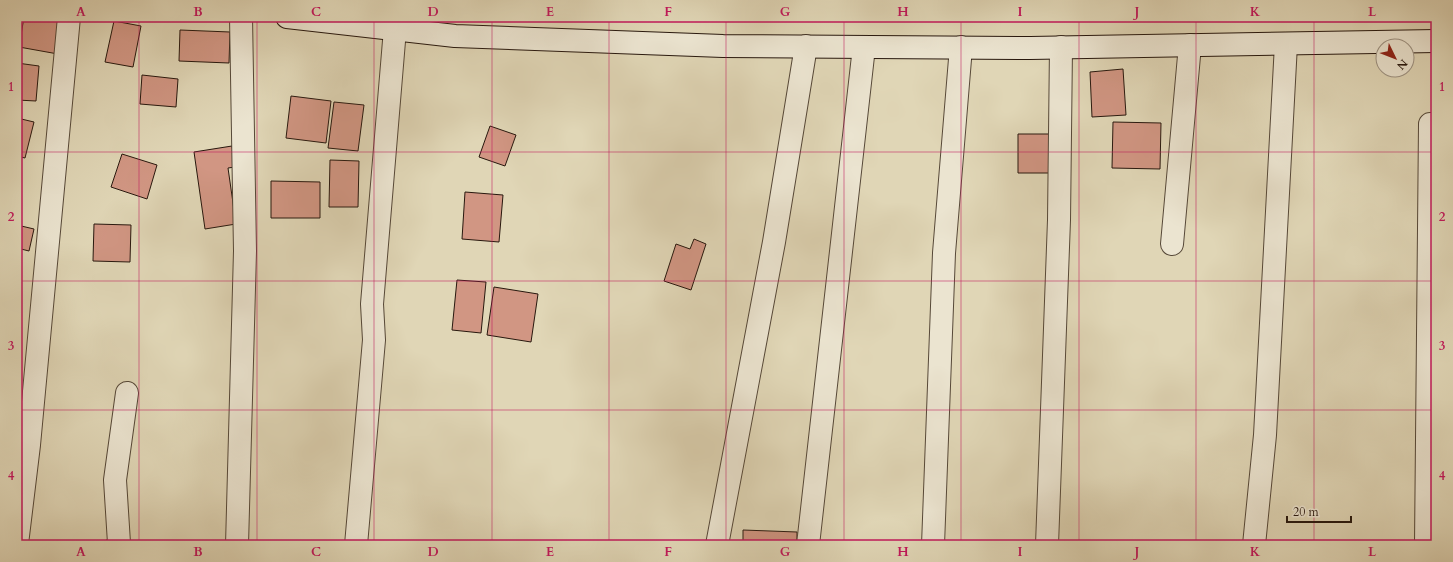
<svg xmlns="http://www.w3.org/2000/svg" width="1453" height="562" viewBox="0 0 1453 562" font-family="Cardo,serif">
<rect width="100%" height="100%" fill="#e0d6b6"/>
<filter id="stains"><feTurbulence type="fractalNoise" baseFrequency=".005" numOctaves="4"/><feColorMatrix values="0 0 0 0 .2 0 0 0 0 .09 0 0 0 0 .02 0 0 0 .5 -.17"/></filter>
<radialGradient id="worn" r=".72"><stop offset=".6" stop-color="#630" stop-opacity="0"/><stop offset="1" stop-color="#630" stop-opacity=".3"/></radialGradient>
<path fill="#d19683" stroke="#28180e" d="M24 17H65L58 54 19 47Z
M114 21 141 26 133 67 105 62Z
M180 30 230 32 229 63 179 61Z
M17 63 39 66 36 101 17 100Z
M1123 69 1126 115 1092 117 1090 72Z
M142 75 178 79 176 107 140 104Z
M291 96 331 101 326 143 286 138Z
M334 102 364 105 358 151 328 148Z
M17 118 34 122 25 158 17 156Z
M1113 122 1161 123 1160 169 1112 168Z
M490 126 516 135 505 166 479 157Z
M1018 134H1049V173H1018Z
M232 146 235 167 228 168 236 224 205 229 194 152Z
M122 154 157 165 147 199 111 187Z
M330 160 359 161 358 207H329Z
M271 181 320 182V218H271Z
M465 192 503 195 499 242 462 239Z
M94 224 131 225 130 262 93 261Z
M17 225 34 229 29 251 17 248Z
M694 239 706 244 691 290 664 281 676 244 690 249Z
M457 280 486 282 481 333 452 330Z
M494 287 538 294 531 342 487 335Z
M743 530 797 532V545H743Z"/>
<g fill="none" stroke-linecap="round" stroke-linejoin="round">
<g stroke="#564838" stroke-width="24">
<path id="street" d="M1172 244 1190 45
M17 544 29 445 69 17
M117 545 119 543 115 480 127 393
M237 545 245 251 241 17
M356 545 374 340 372 304 395 29
M717 545 774 242 806 46
M808 545 864 47
M933 545 944 253 961 47
M1047 545 1059 220 1061 47
M1254 545 1265 435 1286 44
M1426 545 1430 124"/>
</g>
<g stroke="#28180e" stroke-width="24">
<path id="secondary" d="M287 17 455 36 723 46 1030 48 1436 41"/>
</g>
<use href="#street" stroke="#ebe4d0" stroke-width="22"/>
<use href="#secondary" stroke="#ebe4d0" stroke-width="22"/>
</g>
<path fill="none" stroke="#c2185b" stroke-width="1" stroke-opacity="0.55" d="M139 17V545M257 17V545M374 17V545M492 17V545M609 17V545M726 17V545M844 17V545M961 17V545M1079 17V545M1196 17V545M1314 17V545M17 152H1436M17 281H1436M17 410H1436"/>
<rect width="1453" height="562" fill="none" stroke="#e0d6b6" stroke-width="44"/>
<g transform="translate(1395 58) rotate(133)"><circle r="19" fill="#ebe4d0" stroke="#9d9282"/>
<path d="M0-3L7 15L0 10L-7 15Z" fill="#8f2418"/>
<text y="-6" font-size="11" font-weight="bold" text-anchor="middle" fill="#28180e">N</text>
</g>
<path d="M1287 516v6h64v-6" fill="none" stroke="#28180e" stroke-width="2"/>
<text x="1293" y="516" font-size="12" fill="#28180e" stroke="#ebe4d0" stroke-width="3" paint-order="stroke">20 m</text>
<rect x="22" y="22" width="1409" height="518" fill="none" stroke="#c2185b" stroke-width="1.5"/>
<g font-size="13" text-anchor="middle" font-weight="bold" fill="#c2185b">
<text x="81" y="16">A</text>
<text x="198" y="16">B</text>
<text x="316" y="16">C</text>
<text x="433" y="16">D</text>
<text x="550" y="16">E</text>
<text x="668" y="16">F</text>
<text x="785" y="16">G</text>
<text x="903" y="16">H</text>
<text x="1020" y="16">I</text>
<text x="1137" y="16">J</text>
<text x="1255" y="16">K</text>
<text x="1372" y="16">L</text>
<text x="11" y="91">1</text>
<text x="1442" y="91">1</text>
<text x="11" y="221">2</text>
<text x="1442" y="221">2</text>
<text x="11" y="350">3</text>
<text x="1442" y="350">3</text>
<text x="11" y="480">4</text>
<text x="1442" y="480">4</text>
<text x="81" y="556">A</text>
<text x="198" y="556">B</text>
<text x="316" y="556">C</text>
<text x="433" y="556">D</text>
<text x="550" y="556">E</text>
<text x="668" y="556">F</text>
<text x="785" y="556">G</text>
<text x="903" y="556">H</text>
<text x="1020" y="556">I</text>
<text x="1137" y="556">J</text>
<text x="1255" y="556">K</text>
<text x="1372" y="556">L</text>
</g>
<rect width="100%" height="100%" filter="url(#stains)"/>
<rect width="100%" height="100%" fill="url(#worn)"/>
</svg>
